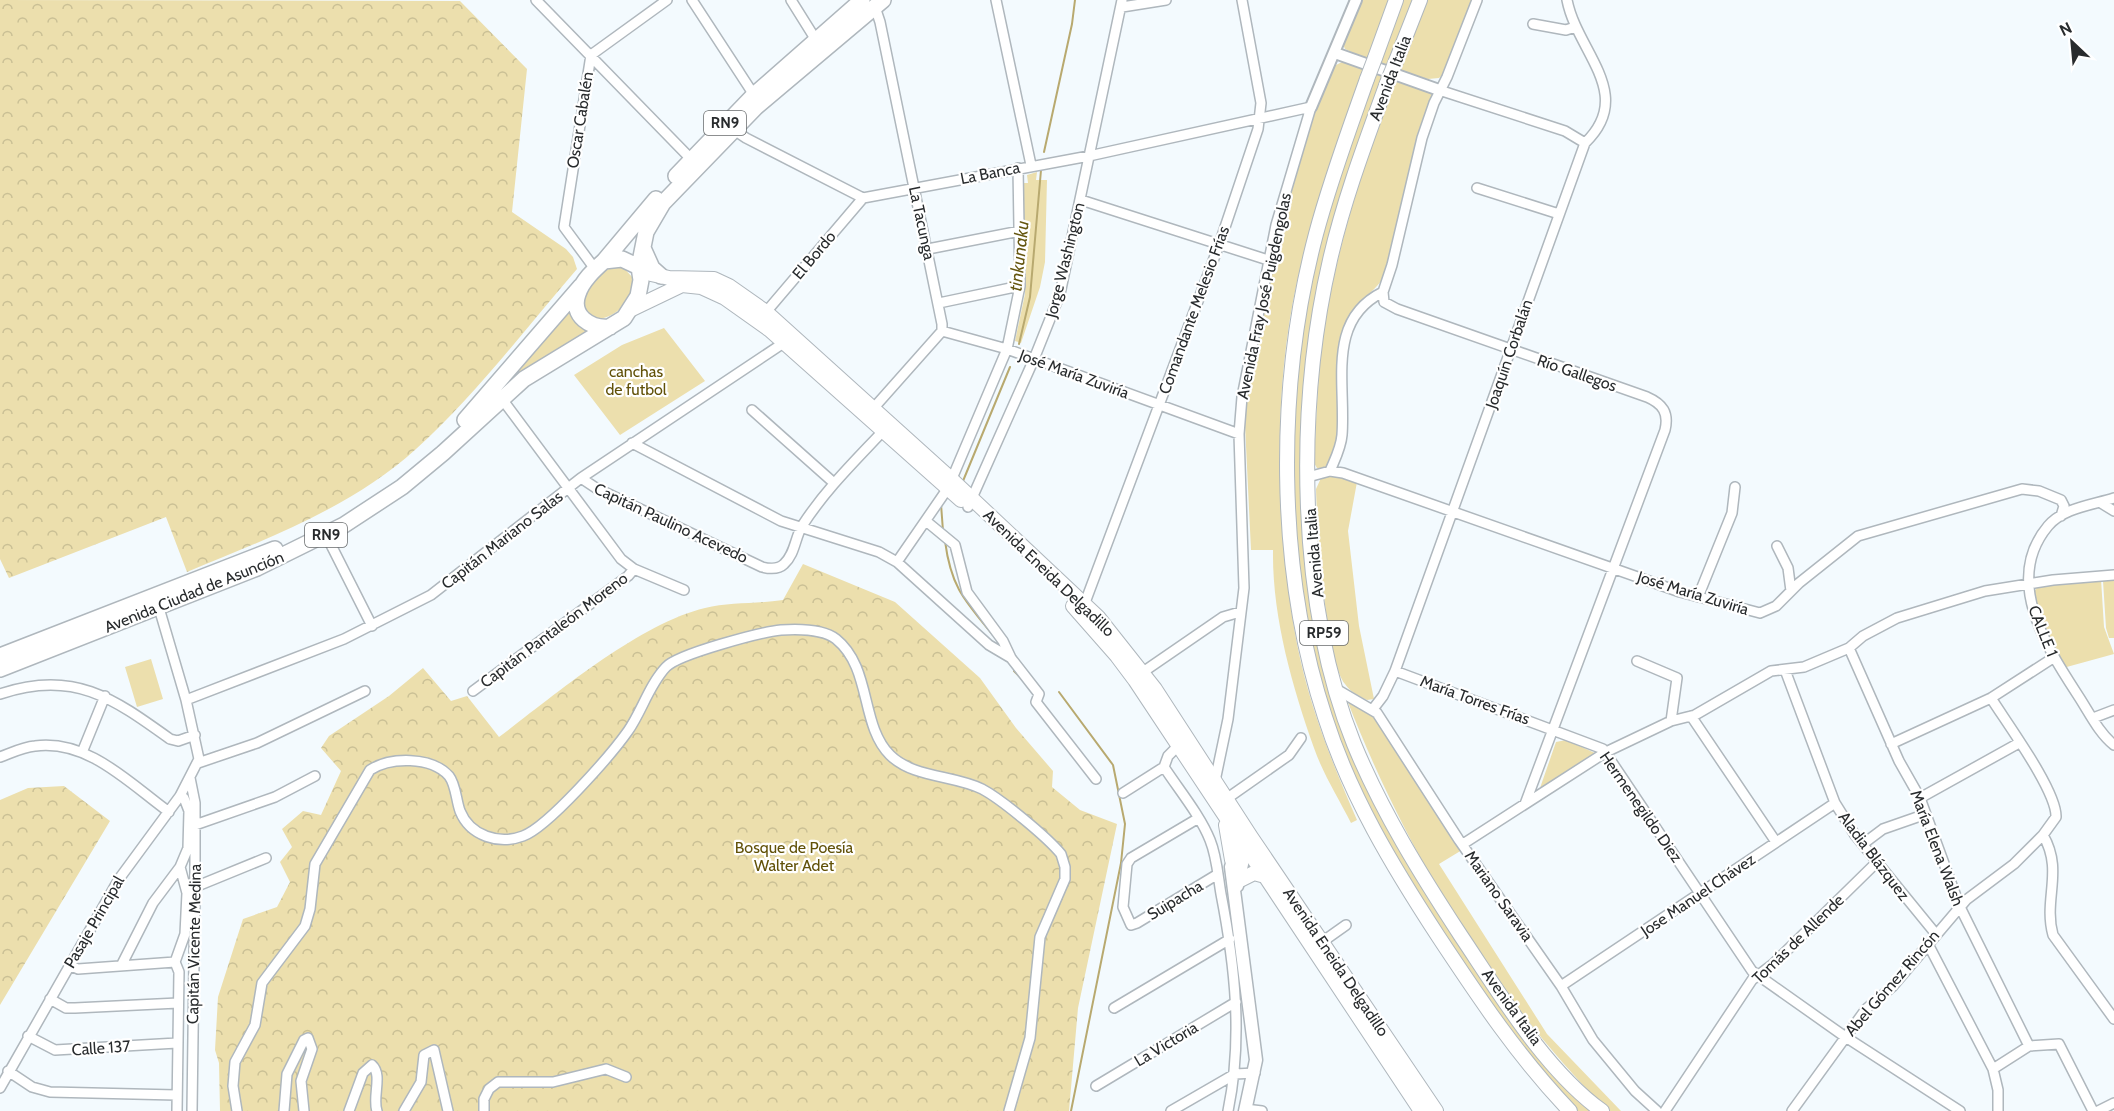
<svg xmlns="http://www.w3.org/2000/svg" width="2114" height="1111" viewBox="0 0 2114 1111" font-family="Cabin,sans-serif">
<defs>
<pattern id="forest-crowns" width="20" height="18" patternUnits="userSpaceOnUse" patternTransform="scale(1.5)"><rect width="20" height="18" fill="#ecdfad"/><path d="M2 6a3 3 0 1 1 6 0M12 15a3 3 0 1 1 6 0" fill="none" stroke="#cac095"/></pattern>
</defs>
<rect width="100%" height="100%" fill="#f3fafe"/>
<path fill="#ecdfad" d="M1362 0H1389L1367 59 1345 49 1343 44Z
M1403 0H1414L1342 194 1304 417 1322 646 1398 844 1431 898 1593 1111H1575C1491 1018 1416 909 1363 796 1353 776 1341 756 1334 736 1328 717 1325 696 1320 677 1290 556 1285 434 1306 311 1309 289 1311 267 1317 245 1339 162 1373 81 1403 0Z
M1427 0H1474L1448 70 1439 78 1428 79 1400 71Z
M1344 61 1364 70C1339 140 1313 209 1297 282 1272 394 1276 531 1297 644 1309 705 1332 763 1357 820L1351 823C1339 799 1323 774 1314 748 1292 686 1272 616 1273 550H1251L1245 425 1246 388 1291 178 1305 132 1334 66Z
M1396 80 1432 94C1420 134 1410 173 1400 214 1396 232 1394 255 1387 272 1378 291 1351 304 1344 330 1333 372 1350 435 1324 470L1317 468 1314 463C1316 427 1317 389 1321 353 1332 259 1362 168 1396 80Z
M1037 172 1036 180H1047L1045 262 1040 287 1021 343 1015 341 1025 294 1022 183H1028L1027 175Z
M622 266 633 278C634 300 616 320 593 319 570 296 595 268 622 266Z
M573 303 580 322 593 332 531 368 435 458 388 495 346 523 279 557 231 578 0 667V664C65 639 130 614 195 589 247 568 300 548 348 519 439 466 510 386 573 303Z
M664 328 705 381 620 435 574 375 622 345Z
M1334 476 1357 482 1348 531 1359 626 1374 699 1367 700C1359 696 1350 692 1345 684 1325 658 1317 526 1316 489L1321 478Z
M2101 579 2104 627 2114 654 2063 668 2053 652 2032 595 2038 586Z
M2114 580V638H2109L2106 628 2103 581Z
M151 659 163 699 137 707 125 667Z
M1347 700 1372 714 1462 850 1439 864 1547 1034 1621 1111H1610L1604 1107C1491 993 1405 849 1347 700Z
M1566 740 1595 753 1540 788 1556 742Z"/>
<path fill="url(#forest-crowns)" d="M0 0 460 1 527 69 512 212 566 249 573 257 577 269C525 329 475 396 416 449 351 508 266 539 187 572L166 517 9 578 0 559Z
M803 564 895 602 980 678 1016 728 1053 771 1052 787 1080 810 1117 824 1078 1008 1069 1111H220L219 1063 215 1050 218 997 243 919 277 907 290 882 280 862 292 847 282 829 303 811 321 815 341 771 321 748 329 736 389 696 423 668 451 701 467 696 499 737C555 695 638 624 705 608 729 602 757 604 783 600Z
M64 786 110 821 0 1005V800L28 788Z"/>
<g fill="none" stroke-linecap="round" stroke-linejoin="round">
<path stroke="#b8a96f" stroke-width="2" d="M1044 152 1072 24 1075 0
M1019 344 1030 297 1041 170
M963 481 1010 367
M941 504 943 531
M945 541C951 587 964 600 993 635
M1014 671 1024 681
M1059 692 1113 765 1125 824 1121 863 1071 1111"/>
<g stroke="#afb7bd" stroke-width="12">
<path id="minor" d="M536 0 691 159
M692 0 754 95
M791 0 816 40
M996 0 1031 165
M1122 7 1166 0
M1533 24 1566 30 1575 27
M1439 90 1565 131 1585 143
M734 130 746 138 863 198 1089 156 1311 107
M1477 188 1559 214
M1081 200 1268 260
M928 249 1020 231
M595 269 564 227 591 55 667 0
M1383 292 1384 302 1397 309 1647 397C1663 404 1669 413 1665 430L1525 804
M939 303 1020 286
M766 312 863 198
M942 331 1007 349 1239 434
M502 399 621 559 634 569 684 590
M752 410 834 483
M871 411 942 331V324L880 22 875 7
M632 443 781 521 879 552 897 562 989 645 1011 658 1039 694 1036 702 1096 779
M1330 471C1335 459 1341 448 1342 435 1346 383 1326 320 1383 292L1392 265 1422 138 1434 103 1447 77 1477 0
M1308 477 1330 471 1343 473 1680 592 1760 613 1776 606 1799 583 1858 536 2022 489 2039 491 2061 500 2064 506 2061 516
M581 478 596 488 762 567C770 569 779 569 784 564 795 554 795 538 802 526 825 490 855 461 884 430
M2114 498C2092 505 2063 508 2048 526 2002 581 2048 649 2079 697 2090 714 2099 733 2114 745
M2101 503 2114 511
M968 507 1034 359 1060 294 1122 0
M926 521 955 545 967 592 1003 641 1011 658
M326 535 372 626
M1777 546 1788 568 1791 591
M897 562 948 488 1007 349 1020 286 1018 168
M1698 597 1732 513 1735 487
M1083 608 1219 245 1258 129 1261 103 1242 0
M1849 648 1899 761 1920 798 1960 907 2029 1046
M1637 661 1677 678 1671 721
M1785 670 1835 803 1855 835 1935 933
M1395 671 1603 749 1752 971 1844 1036 1960 1111
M1143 672 1223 617 1240 612
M1336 689 1377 713 1459 840 1561 986 1593 1040 1635 1091 1657 1111
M473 691 628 576 634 569
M0 694C73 669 113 698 170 739L178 741 195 735
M186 700 344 639 431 595 581 478 788 340
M1373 709 1383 696 1395 671 1585 143C1636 94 1577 52 1567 0
M1691 716 1776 842
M2093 718 2114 710
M1891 744 1991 698 2053 658
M83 750 105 696
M0 757C11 753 23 747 35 746 88 739 129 783 169 812
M198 763 257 743 365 691
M1164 767C1179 790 1200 815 1210 840 1217 857 1218 877 1221 894 1235 966 1243 1038 1228 1111
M190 778 195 803V887L192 1111
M1215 781 1228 719 1244 588 1239 434 1242 397 1276 225 1311 107
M1123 793 1164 767 1168 756 1178 746
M1920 798 2019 743
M1222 802 1289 755 1301 738
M1197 819 1131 858 1127 864 1123 907 1131 925 1137 923 1218 874
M195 825 275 797 315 776
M2043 835C2064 871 2043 899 2053 935L2114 1019
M1463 844 1606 752 1671 721 1695 715 1771 671 1804 667 1849 648 1863 636 1897 618 1985 591 2053 580 2114 575
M1863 844 1883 829 1926 814
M195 887 266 858
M1322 942 1346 925
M1928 944 1993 1069 1998 1090V1111
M69 965 78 969 175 962
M121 966 153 903 180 867
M1561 986 1835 803
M50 999 66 1008H75L178 1003
M1114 1008 1230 939
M28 1036 55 1050 177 1043
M1993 1069 2029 1046 2059 1044 2093 1111
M8 1071 32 1087 50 1092 176 1095
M1096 1086 1236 1002
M0 1088 119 879 180 796 199 759 186 700 159 608
M1245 1109 1262 1111
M177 1111 179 972 175 962 185 934 187 893 180 867 188 848 189 811 184 798 180 796
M237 1111 233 1086 235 1062 255 1025 262 983 305 926 310 909 315 864 370 770C390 757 431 756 449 776 456 785 456 800 460 811 470 836 499 845 523 836 548 827 611 755 628 731 642 711 649 685 666 667 678 654 761 632 781 630 796 629 823 629 836 639 872 668 860 725 890 755 913 778 954 775 982 789 1001 799 1047 837 1061 854L1065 867V879L1040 937 1030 1038 1009 1111
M284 1111 287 1074 304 1040 308 1038 312 1049 301 1081 304 1111
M349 1111 363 1073 372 1065C383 1075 372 1097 377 1111
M404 1111 421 1082 424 1055 434 1050 448 1111
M484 1111V1099L489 1089 498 1082H553L606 1069 626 1077
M1171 1111 1235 1074 1255 1073
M1665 1111 1752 980 1773 964 1877 862
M1792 1111 1866 1009 1892 987 1966 900 2014 864 2043 835 2056 817C2057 791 2006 722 1991 698
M2098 1111 2114 1103"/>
</g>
<g stroke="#afb7bd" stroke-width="14">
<path id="tertiary" d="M1335 53 1439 90
M1311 107 1356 0"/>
</g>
<g stroke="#afb7bd" stroke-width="15">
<path id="secondary" d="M1237 886 1243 860 1255 846
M1245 1111 1256 1060 1231 867 1235 855 1251 837"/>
</g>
<g stroke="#afb7bd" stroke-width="16">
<path id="primary" d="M1375 58 1396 0
M1396 61 1420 0
M1367 79C1349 130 1330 181 1316 234 1276 385 1276 568 1325 717 1350 796 1393 867 1438 936 1479 998 1519 1058 1570 1111
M1387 83C1366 141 1344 199 1330 260 1296 407 1297 603 1354 744 1382 812 1421 875 1461 936 1500 994 1545 1070 1602 1111
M651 274 669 278 714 279 729 286 766 312 951 479 1098 617 1155 689 1251 837 1436 1111
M632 309 682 285 701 287 725 298 770 330 961 500
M1073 606 1117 656 1135 680 1421 1111
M1226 825 1232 860
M1238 881 1254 873 1265 876"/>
</g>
<g stroke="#afb7bd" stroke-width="18">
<path id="trunk" d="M676 176 754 95 862 0
M643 248 652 268 661 276
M604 261 656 199
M610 327C591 329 570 316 578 294 582 281 594 270 604 261L622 259 639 267
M465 420 581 286
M0 656 275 549
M0 669 257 568 344 525 402 487 443 453 524 379 624 318 638 296 641 280 639 267 646 232 663 203 756 107 883 0"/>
</g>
<use href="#minor" stroke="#fff" stroke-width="9"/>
<use href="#tertiary" stroke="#fff" stroke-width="10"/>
<use href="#secondary" stroke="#fff" stroke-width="12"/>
<use href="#primary" stroke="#fff" stroke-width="14"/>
<use href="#trunk" stroke="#fff" stroke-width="15"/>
<g stroke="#afb7bd" stroke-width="16" stroke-linecap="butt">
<path id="primary-bridge" d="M1367 79 1375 58
M1387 83 1396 61"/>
</g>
<use href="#primary-bridge" stroke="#fff" stroke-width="14"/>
</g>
<g text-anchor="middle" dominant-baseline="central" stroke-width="4.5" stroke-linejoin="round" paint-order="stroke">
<g fill="#fff" stroke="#686b6c" stroke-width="1.5">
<rect x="704" y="111" width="42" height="24" rx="4.5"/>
<rect x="305" y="523" width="42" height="24" rx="4.5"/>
<rect x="1300" y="621" width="48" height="24" rx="4.5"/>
</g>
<g font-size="15" font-weight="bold" fill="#282b2d">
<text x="725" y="123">RN9</text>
<text x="326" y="535">RN9</text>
<text x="1324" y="633">RP59</text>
</g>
<g font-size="16" fill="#282b2d" stroke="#fff">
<text transform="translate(1390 78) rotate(-69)">Avenida Italia</text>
<text transform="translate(580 120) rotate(-81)">Oscar Cabalén</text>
<text transform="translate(990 173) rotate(-11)">La Banca</text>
<text transform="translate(922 223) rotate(78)">La Tacunga</text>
<text transform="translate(814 255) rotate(-50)">El Bordo</text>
<text transform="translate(1065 260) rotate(-76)">Jorge Washington</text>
<text transform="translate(1264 296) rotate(-78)">Avenida Fray José Puigdengolas</text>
<text transform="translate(1194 310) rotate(-70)">Comandante Melesio Frías</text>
<text transform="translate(1509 354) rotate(-71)">Joaquín Corbalán</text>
<text transform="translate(1577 373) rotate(19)">Río Gallegos</text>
<text transform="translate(1074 374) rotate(20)">José María Zuviría</text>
<text transform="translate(671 523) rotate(25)">Capitán Paulino Acevedo</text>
<text transform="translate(502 540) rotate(-38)">Capitán Mariano Salas</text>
<text transform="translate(1314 553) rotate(-95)">Avenida Italia</text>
<text transform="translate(1049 573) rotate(44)">Avenida Eneida Delgadillo</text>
<text transform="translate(194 592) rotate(-22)">Avenida Ciudad de Asunción</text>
<text transform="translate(1693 593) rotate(17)">José María Zuviría</text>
<text transform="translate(554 630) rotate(-37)">Capitán Pantaleón Moreno</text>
<text transform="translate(2043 631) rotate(68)">CALLE 1</text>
<text transform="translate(1475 700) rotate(20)">María Torres Frías</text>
<text transform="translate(1641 807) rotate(55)">Hermenegildo Diez</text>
<text transform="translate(1937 848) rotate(69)">María Elena Walsh</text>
<text transform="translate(1874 856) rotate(53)">Aladia Blázquez</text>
<text transform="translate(1698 895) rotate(-34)">Jose Manuel Chávez</text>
<text transform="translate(1499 896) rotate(55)">Mariano Saravia</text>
<text transform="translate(1175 900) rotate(-31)">Suipacha</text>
<text transform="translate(94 922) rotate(-60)">Pasaje Principal</text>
<text transform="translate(1798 939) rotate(-44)">Tomás de Allende</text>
<text transform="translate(194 944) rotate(-89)">Capitán Vicente Medina</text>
<text transform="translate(1336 962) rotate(56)">Avenida Eneida Delgadillo</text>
<text transform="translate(1892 983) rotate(-49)">Abel Gómez Rincón</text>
<text transform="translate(1512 1007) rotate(54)">Avenida Italia</text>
<text transform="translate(1166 1044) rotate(-31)">La Victoria</text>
<text transform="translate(101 1048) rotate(-4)">Calle 137</text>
</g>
<g font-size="16" fill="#615108" stroke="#fff">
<text x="636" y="371">canchas<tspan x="636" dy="18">de futbol</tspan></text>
<text x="794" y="847">Bosque de Poesía<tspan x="794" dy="18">Walter Adet</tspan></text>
</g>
<g font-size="18" font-style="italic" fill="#65560f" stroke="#fff">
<text transform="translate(1019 256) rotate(-84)">tinkunaku</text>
</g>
</g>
<g transform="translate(2072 42) rotate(334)" stroke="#ffffff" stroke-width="4.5" paint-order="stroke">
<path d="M0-4.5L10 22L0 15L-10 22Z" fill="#282b2d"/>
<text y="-9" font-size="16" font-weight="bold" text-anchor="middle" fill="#282b2d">N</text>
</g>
</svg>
